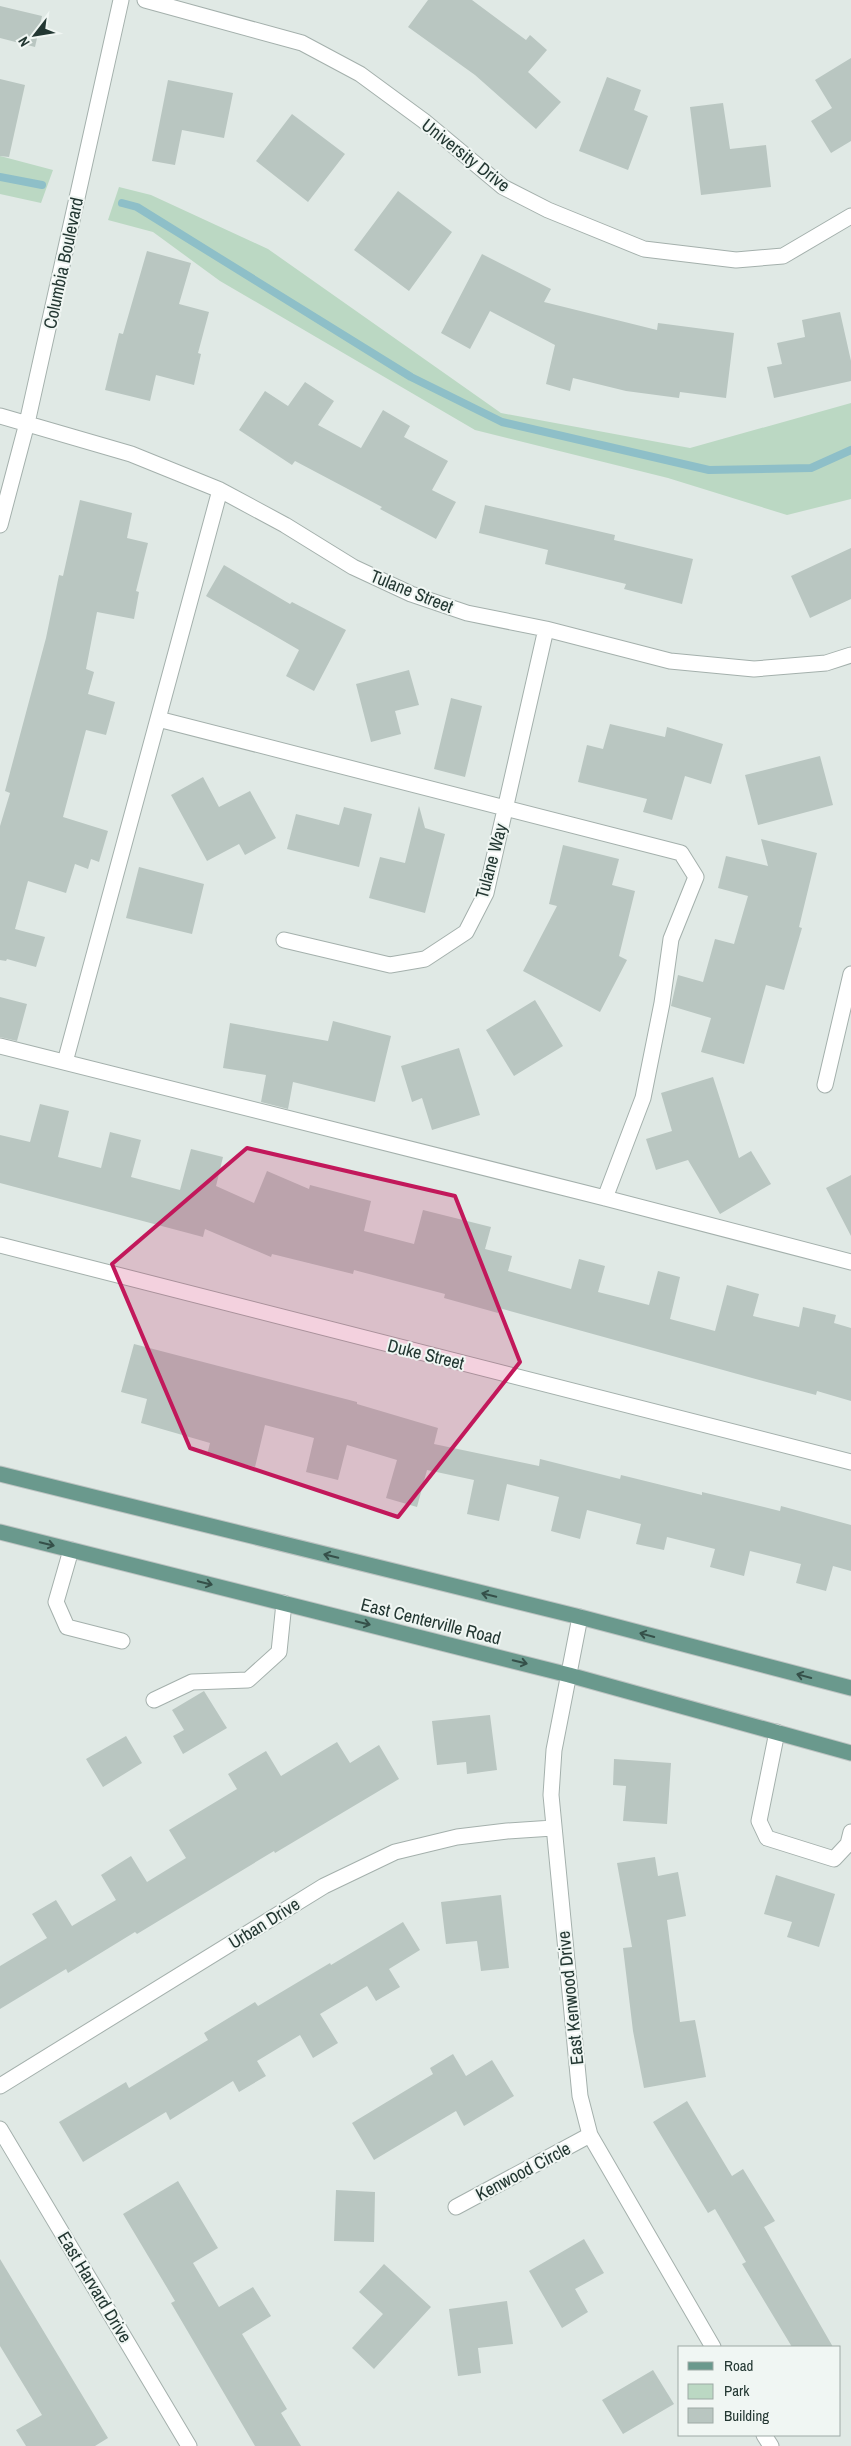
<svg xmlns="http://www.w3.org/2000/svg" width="851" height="2446" viewBox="0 0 851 2446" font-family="'Archivo Narrow',sans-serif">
<rect width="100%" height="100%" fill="#e0e9e5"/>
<path fill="#bbd8c3" d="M0 156 53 170 41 203 0 194Z
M119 187 151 195 268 249 501 413 690 448 851 403V499L787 515 668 478 475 430 220 281 153 232 108 220Z"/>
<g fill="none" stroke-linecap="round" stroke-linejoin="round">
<path stroke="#8ebfc8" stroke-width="8" d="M0 177 42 185
M122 203 137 207 411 377 502 422 709 470 811 468 851 450"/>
</g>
<path fill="#b9c6c1" d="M428 0H472L526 40 530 35 547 50 528 72 561 102 536 129 475 75 408 27Z
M0 6 42 16 35 47 0 38Z
M851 58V141L831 153 811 121 832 108 815 80Z
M607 77 641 90 634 110 648 116 628 170 579 151Z
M0 79 25 85 9 157 0 156Z
M168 80 233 93 224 138 182 130 175 165 152 161Z
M723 103 730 149 766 145 771 187 701 195 690 107Z
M292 114 345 154 308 202 256 161Z
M398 191 452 232 409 291 354 250Z
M147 251 191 263 179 304 209 312 198 353 201 354 194 385 156 375 150 401 105 390 119 333 123 334Z
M482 254 551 289 544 302 657 330 658 323 734 333 726 398 680 392 679 398 626 391 573 378 570 391 546 384 555 345 490 311 470 349 441 333Z
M840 312 851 361V381L774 398 767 367 782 364 777 343 805 337 802 320Z
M305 382 334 401 318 425 361 448 383 410 410 426 404 437 448 461 432 490 456 502 436 539 380 509 382 507 295 461 292 465 239 430 265 391 288 406Z
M80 500 132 513 127 538 148 543 136 591 139 592 134 619 97 612 86 669 94 672 88 694 115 702 106 735 86 730 63 817 108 831 99 862 91 859 88 869 75 864 66 893 28 881 15 929 45 937 36 967 7 959 6 961 0 960V826L10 793 5 791 46 638 59 575 63 576Z
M485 505 615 535 614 540 693 559 682 604 624 589 626 584 545 564 548 550 479 533Z
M851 548V599L810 618 791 576Z
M224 565 290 604 292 602 346 630 314 691 286 676 299 650 206 596Z
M409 670 419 705 395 711 401 734 371 742 356 684Z
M451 698 482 706 465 777 434 769Z
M610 724 665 737 667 727 723 744 711 784 685 776 672 820 643 812 647 799 578 782 587 745 603 749Z
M820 756 833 805 758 825 745 775Z
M203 777 219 807 250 791 276 838 245 855 239 844 207 861 171 795Z
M419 806 425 828 445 834 425 913 369 898 380 857 405 863Z
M344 807 372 814 359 867 287 849 296 814 339 825Z
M761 839 817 853 799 927 802 928 784 990 766 985 744 1064 701 1052 711 1018 671 1006 678 975 703 982 715 939 734 944 748 896 718 888 726 856 768 866Z
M563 845 619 859 612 885 635 891 619 956 627 960 600 1012 523 971 557 906 549 904Z
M139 867 204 884 192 934 126 918Z
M0 997 27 1004 17 1041 0 1037Z
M535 1000 563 1046 514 1076 486 1030Z
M333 1021 391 1036 375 1102 293 1082 288 1109 261 1102 266 1075 223 1068 230 1023 328 1041Z
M459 1048 480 1115 432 1130 422 1098 412 1102 401 1066Z
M713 1077 739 1158 751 1151 771 1184 720 1214 688 1160 656 1170 646 1139 672 1131 661 1093Z
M40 1104 69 1111 58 1157 101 1168 110 1132 141 1140 131 1177 180 1190 191 1149 223 1157 216 1186 254 1203 267 1171 309 1189 310 1185 371 1201 364 1231 414 1244 423 1210 491 1227 485 1249 512 1256 508 1271 571 1289 579 1259 605 1266 598 1292 649 1305 658 1271 680 1277 670 1319 715 1331 727 1285 759 1294 753 1316 799 1327 803 1307 836 1315 834 1323 851 1328V1401L817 1391 816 1395 752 1378 499 1308 498 1313 444 1298 445 1294 354 1270 353 1274 272 1254 271 1257 205 1229 203 1237 0 1183V1135L30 1142Z
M851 1175V1236L826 1188Z
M134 1344 357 1402V1404L438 1428 434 1444 539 1466 540 1459 620 1479 621 1475 702 1495V1492L780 1511 781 1506 851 1525V1571L833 1566 826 1591 796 1583 801 1564 750 1551 744 1576 710 1567 715 1549 667 1537 664 1550 636 1544 641 1524 587 1510 580 1539 551 1531 559 1497 507 1484 499 1521 467 1514 474 1480 427 1470 417 1507 386 1498 397 1460 347 1445 338 1480 306 1472 314 1438 265 1425 255 1467 207 1455 210 1443 141 1423 147 1399 121 1392Z
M204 1691 227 1728 183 1754 173 1736 184 1730 172 1710Z
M490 1715 497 1770 467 1774 466 1762 437 1765 432 1721Z
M126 1736 142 1763 103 1787 86 1759Z
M337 1742 350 1763 379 1745 399 1779 275 1853 274 1851 137 1934 135 1932 68 1973 66 1969 0 2009V1966L47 1938 32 1914 56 1900 72 1926 116 1900 101 1875 131 1856 147 1882 186 1858 169 1830 237 1789 228 1774 266 1751 281 1776Z
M614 1759 671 1763 667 1824 623 1821 626 1786 613 1785Z
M655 1857 658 1876 678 1872 686 1916 667 1920 680 2022 695 2020 706 2077 644 2088 633 2031 623 1948 632 1947 617 1863Z
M776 1875 835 1894 819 1947 787 1937 792 1922 764 1914Z
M501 1895 509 1968 481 1971 477 1941 446 1944 441 1902Z
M403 1922 420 1950 389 1969 400 1987 376 2001 367 1986 320 2014 338 2043 313 2058 300 2035 257 2061 266 2076 239 2092 233 2081 170 2120 166 2112 83 2162 59 2122 126 2082 129 2088 208 2040 204 2033 255 2002 258 2006 330 1963 331 1965Z
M453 2054 466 2076 492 2060 514 2096 464 2126 456 2111 374 2160 352 2123 433 2074 430 2068Z
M687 2101 732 2176 743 2169 775 2221 764 2227 833 2347H792L742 2264 746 2262 715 2209 708 2213 653 2122Z
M178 2181 218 2248 193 2263 219 2307 253 2287 271 2316 242 2334 287 2409 281 2413 301 2446H255L171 2303 175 2301 123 2214Z
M336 2190 375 2192 374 2242 334 2241Z
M584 2239 604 2273 575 2289 588 2312 562 2328 529 2271Z
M0 2259 108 2438 95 2446H26L16 2430 42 2415 0 2346Z
M384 2264 431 2307 374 2369 352 2348 383 2314 359 2292Z
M507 2301 513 2344 478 2348 481 2373 458 2376 449 2309Z
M653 2370 674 2404 623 2434 602 2400Z"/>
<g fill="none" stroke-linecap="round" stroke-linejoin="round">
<g stroke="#a4b0ac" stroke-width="17">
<path id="minor" d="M145 0 302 43 360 74 424 121 503 187 548 210 644 249 736 260 783 256 851 216
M0 416 131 454 220 490 285 525 353 567 411 594 467 613 546 629 670 661 754 669 826 663 851 655
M0 525 27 423 121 0
M158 719 681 853 696 877 671 939 662 1003 643 1098 605 1198
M284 940 390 965 425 959 466 932 486 893 546 629
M0 1046 605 1198 851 1262
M65 1062 220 490
M825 1085 851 974
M0 1245 851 1462
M71 1550 56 1602 67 1627 122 1641
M580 1617 554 1750 551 1795 580 2096 590 2135 713 2347
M154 1700 192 1682 248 1680 279 1652 284 1603
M777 1732 759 1821 767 1838 834 1859 848 1844 851 1832
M0 2086 324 1886 395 1852 457 1837 507 1831 553 1828
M0 2129 189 2446
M456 2207 590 2135
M764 2435 771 2446"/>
</g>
<g stroke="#bdc3c2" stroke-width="17">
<path id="major" d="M0 1474 580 1617 851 1688
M0 1532 569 1675 851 1753"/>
</g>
<use href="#minor" stroke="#fff" stroke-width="15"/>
<use href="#major" stroke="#6a998d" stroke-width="15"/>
</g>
<defs><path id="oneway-shaft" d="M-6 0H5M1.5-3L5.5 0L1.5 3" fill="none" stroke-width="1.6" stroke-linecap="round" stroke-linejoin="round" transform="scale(1.25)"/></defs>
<g stroke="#355049">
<use href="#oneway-shaft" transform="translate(47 1544) rotate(14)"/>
<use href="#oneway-shaft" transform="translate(331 1556) rotate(-166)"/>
<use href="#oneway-shaft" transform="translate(205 1583) rotate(14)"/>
<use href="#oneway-shaft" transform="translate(489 1595) rotate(-166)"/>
<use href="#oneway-shaft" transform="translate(363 1623) rotate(14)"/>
<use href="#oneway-shaft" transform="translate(647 1635) rotate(-165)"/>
<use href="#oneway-shaft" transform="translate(520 1662) rotate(14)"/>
<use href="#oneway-shaft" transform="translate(804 1676) rotate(-165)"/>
</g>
<path fill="#c2185b" fill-opacity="0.2" stroke="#c2185b" stroke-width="4" stroke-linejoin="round" d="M247 1148 455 1196 520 1362 398 1517 190 1448 112 1264Z"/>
<g text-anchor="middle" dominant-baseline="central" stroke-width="4" stroke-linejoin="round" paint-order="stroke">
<g font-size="18" fill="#233732" stroke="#f0f6f3">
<text transform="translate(466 155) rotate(38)">University Drive</text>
<text transform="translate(63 263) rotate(-78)">Columbia Boulevard</text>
<text transform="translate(412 591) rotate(22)">Tulane Street</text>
<text transform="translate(491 861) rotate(-75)">Tulane Way</text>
<text transform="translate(426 1354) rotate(14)">Duke Street</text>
<text transform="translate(431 1621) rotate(14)">East Centerville Road</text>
<text transform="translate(264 1923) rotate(-32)">Urban Drive</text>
<text transform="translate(570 1998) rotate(-96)">East Kenwood Drive</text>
<text transform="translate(523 2171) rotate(-28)">Kenwood Circle</text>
<text transform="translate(95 2287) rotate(59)">East Harvard Drive</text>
</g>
</g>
<rect x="678" y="2346" width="162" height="90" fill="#f0f6f3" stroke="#9eaaa6"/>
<rect x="688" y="2362" width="25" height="8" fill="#6a998d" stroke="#9eaaa6"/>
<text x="724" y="2371" font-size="15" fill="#233732">Road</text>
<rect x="688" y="2384" width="25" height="15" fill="#bbd8c3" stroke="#9eaaa6"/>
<text x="724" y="2396" font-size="15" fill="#233732">Park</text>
<rect x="688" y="2408" width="25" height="15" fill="#b9c6c1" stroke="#9eaaa6"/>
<text x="724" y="2421" font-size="15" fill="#233732">Building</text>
<g transform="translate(35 35) rotate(239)" stroke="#f0f6f3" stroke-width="4" paint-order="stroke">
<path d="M0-4L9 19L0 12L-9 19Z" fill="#233732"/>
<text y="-8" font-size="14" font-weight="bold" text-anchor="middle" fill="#233732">N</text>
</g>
</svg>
